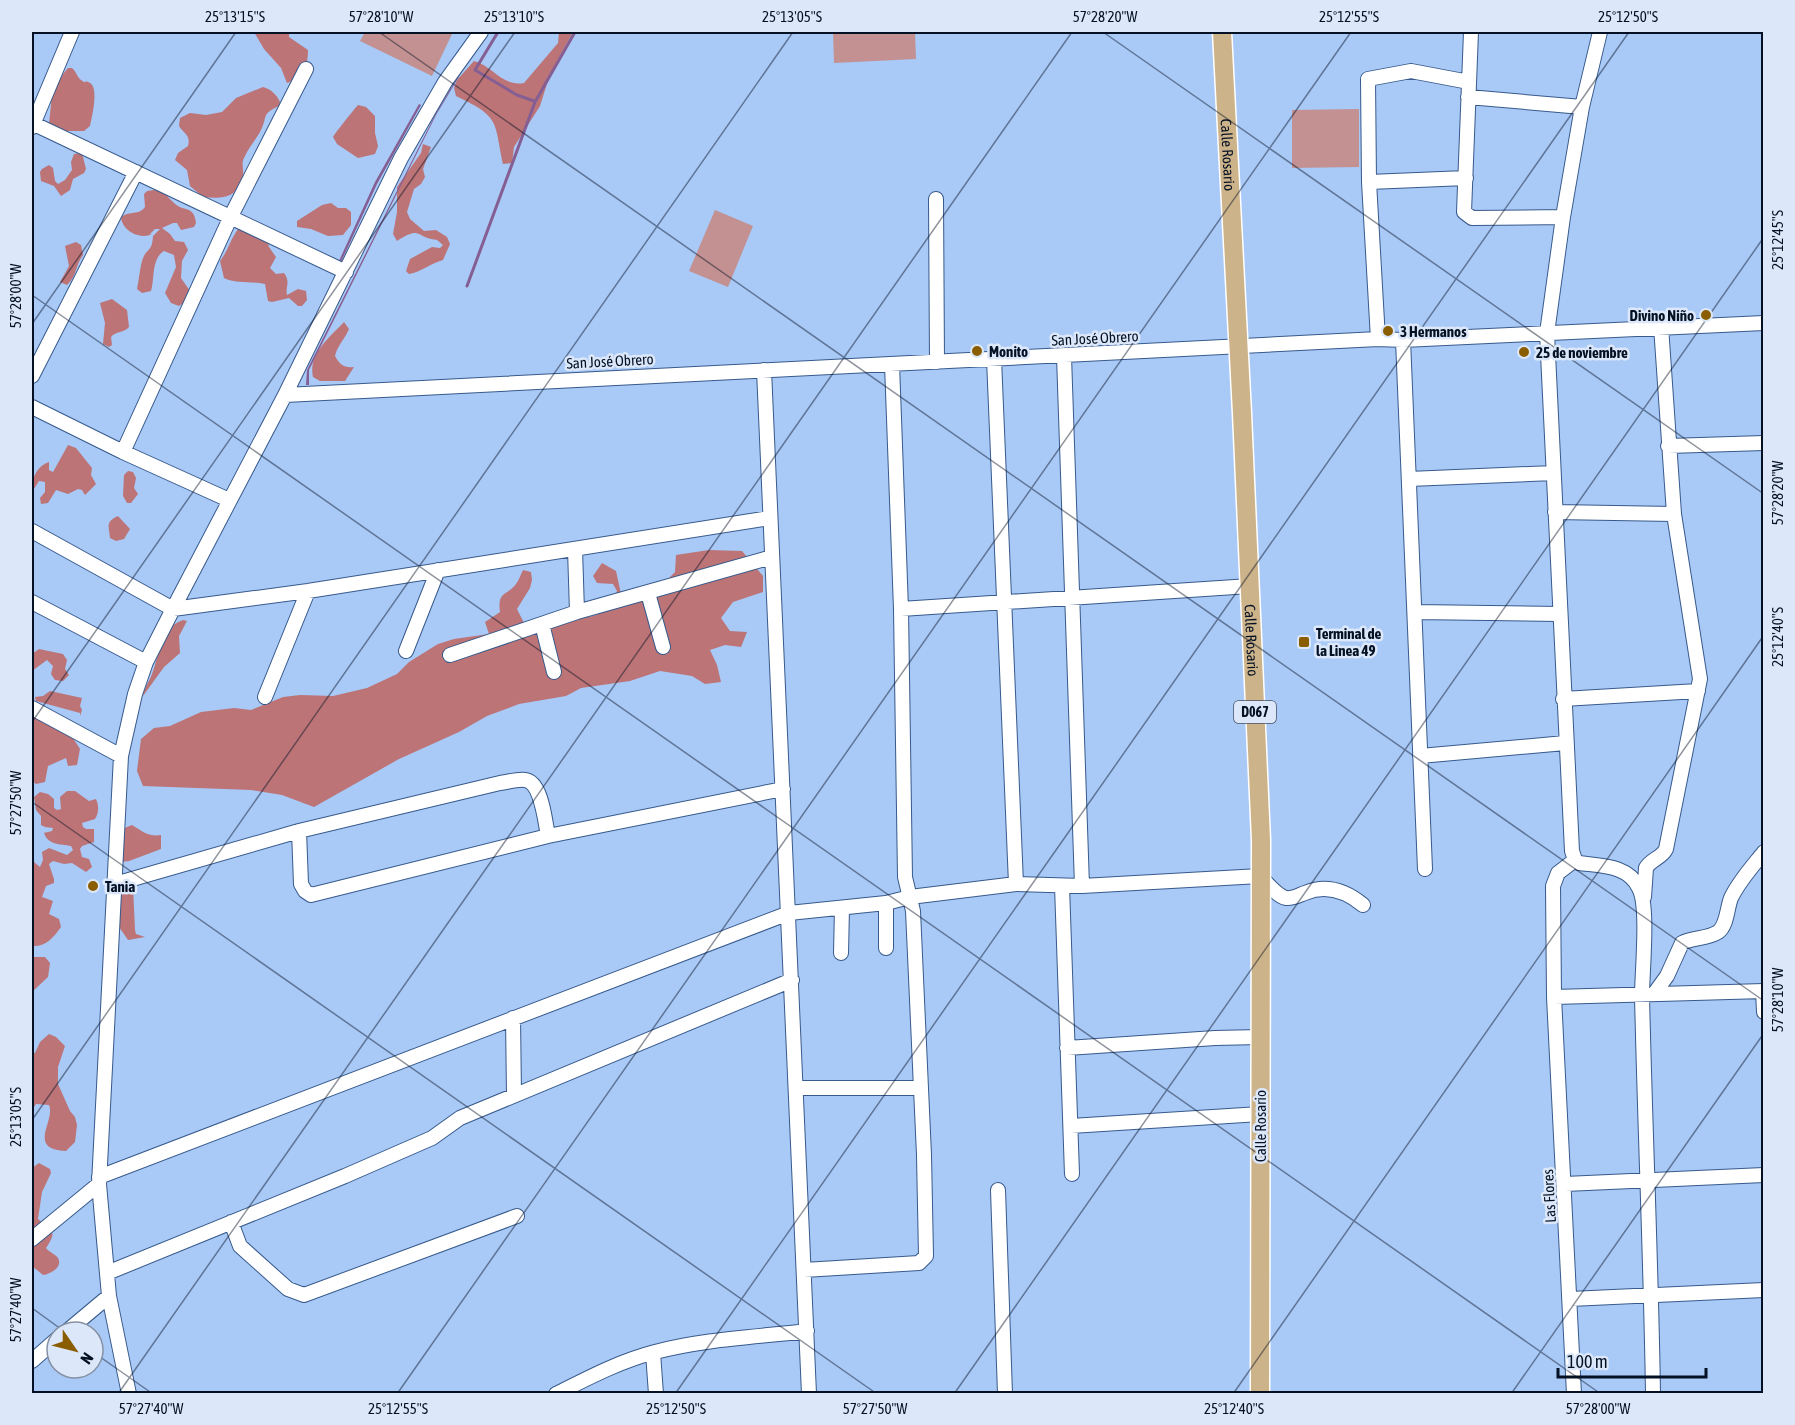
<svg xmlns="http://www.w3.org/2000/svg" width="1795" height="1425" viewBox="0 0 1795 1425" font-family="'Asap Condensed',sans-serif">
<rect width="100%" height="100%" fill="#a9c9f6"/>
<path fill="#c39192" d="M365 32H453L432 76 360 41Z
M833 32H915L916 59 834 63Z
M1359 109V167L1292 168V110Z
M715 210 753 226 728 287 689 271Z"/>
<path fill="#bc7477" d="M254 32H289V37L308 50C308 66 303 78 287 83L281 68 264 49Z
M559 32H573L550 74 540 106 514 147 512 163 503 164C494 120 500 117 456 96L454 88 457 80 474 61C493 66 502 87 524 83L558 43Z
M68 68H72C76 71 77 77 81 80 88 85 83 79 90 83 99 88 92 117 90 126L84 131H59L49 124 52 95 63 74Z
M263 87C271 89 277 95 280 102L279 106C261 114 268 116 261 130 256 140 248 148 244 158 241 164 244 170 243 176 238 198 223 199 203 197L190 186 187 170 175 160 178 153 188 146C191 135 184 134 179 126L180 118 190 113 206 115 222 112 236 98Z
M358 105 366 107 375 116V133L378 146 375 154 358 158 337 144 333 137C335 133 356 107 358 105Z
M423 144 431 147 423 169 425 177 421 184 414 189 407 212 410 219 424 231 436 230 447 237 450 244 443 260C431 263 421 272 409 274L406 271 410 259 432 247 440 248 443 245 437 240C415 238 422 225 397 241L393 234 397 212V187L421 153Z
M82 153 86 169 84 173 73 179 70 190 61 196 54 186 41 181 40 172 42 169 49 165 53 168 55 181 58 184 65 180 72 170 71 162 74 154Z
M154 190 163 191C167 195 169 199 173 202 183 213 194 204 196 223L194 227 181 230 177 223H173L162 228 170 234 175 241 184 242 188 250 182 261 181 278 190 291 185 302 179 306 171 303 165 293 176 267 174 255 164 251C151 259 155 279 151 291L142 293 137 289C139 280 140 266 143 258 148 247 152 252 153 236L160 229H155L150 234H152C140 240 122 231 121 217 131 210 138 216 145 207L144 194 147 191Z
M331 203 338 208H346L351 212V225L343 235 328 236 311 229 297 227V221L322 205Z
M246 228 267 239 269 247 276 257 270 268 276 274 284 273C291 282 285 287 287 295L298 289 306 291 307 300 302 306H298L289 298 272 302 268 301 265 284C252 281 235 284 224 278L220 261C228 251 230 240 238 229Z
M76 242 81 245 83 255C75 266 77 276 67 285L60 282 69 266 65 246Z
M112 299 127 310 129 327C124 333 116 331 111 337L112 345 109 347 103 344 105 323 100 303Z
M344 322 349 329C345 339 337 346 335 356 340 365 344 368 354 367L345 381H320L313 377C308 354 329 338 344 322Z
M68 445 76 448 92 468 91 475 96 484 85 495 82 490 78 489 68 494 56 490 48 503 41 504 40 498 45 492V482L39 481 32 492C31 480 36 466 49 462V470L53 472Z
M128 471 133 472 136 478 134 488 138 494 131 503H127L123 496 124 475Z
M118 516 130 529 124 539 116 541 110 538C109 526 105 522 118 516Z
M709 550 742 551 763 576V592L733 602 721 618 730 631 747 632 741 647 725 645 710 650 717 665 721 682 705 684 692 676 660 671 630 681 581 688 566 696 519 704 487 716 459 732 399 759 314 807 282 795 251 790 143 786 137 771 141 739 154 728 170 726 201 712 234 708 251 710 283 697 300 695 333 696 367 688 397 674 409 662 438 644 454 639 489 634 485 622 500 612C497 591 507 596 516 584 519 580 521 574 523 570L531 572 532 580 530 588 517 609 524 623 555 616 576 601H584L589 617C608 612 609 609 617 591L613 584 597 583 593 576 602 563 616 571 621 594 654 593 675 572 676 555Z
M183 620 187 621 179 636 180 653 164 667 143 696C144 688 149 682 152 674 161 652 157 630 183 620Z
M39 649 63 654 67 660 65 669 69 675 63 681 55 680 51 674 53 666 47 660 32 671V654Z
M50 691 82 698 80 706 82 710 80 716V713L36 701 35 697 43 696Z
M32 708 71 735 80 749 77 765 68 766 66 758 48 766 45 782 36 784 32 781Z
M67 791H75L89 801 96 799C99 805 99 813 95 819L82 823 83 827 86 829H94V842L82 846 80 849 82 857 89 859 92 867 86 872 72 863 64 864 53 861 49 864 54 879V883L46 886 42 897 53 901 49 914 59 919 61 927C53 938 46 947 32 946V863L34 862 40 867 43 860 42 852 49 848 67 855 73 850 71 846C60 844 48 845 44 833L52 831 53 828 45 827 41 825V816L36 810 34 797 40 792 48 794 54 799V808L57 810 61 809 60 797Z
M132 825C142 831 148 837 161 835V849L129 861 121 862 117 831Z
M143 879 133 886 135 930 136 934 145 937 128 940C125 935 119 928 117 923 113 909 121 890 130 880Z
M32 957H45L50 963 48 977 32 992Z
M49 1034 56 1037 65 1046 58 1067V1084L70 1111 75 1117 77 1125 75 1142 66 1151C26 1149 56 1121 49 1105L36 1104 32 1110V1053H35L40 1042Z
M39 1163 50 1169 51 1173 42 1192 38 1219C52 1231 58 1230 46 1248 49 1252 55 1254 58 1258 63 1267 51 1274 43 1275L32 1266V1168Z"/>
<path fill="#855f93" d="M488 32H490L472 55 436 115 309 370V385H306L307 370 435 115 471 54Z
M419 104 421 105 377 184 341 262 339 261 375 182Z"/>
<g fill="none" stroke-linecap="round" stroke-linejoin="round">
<path stroke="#855f93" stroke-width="3" d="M498 32 475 70 517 95 534 101
M467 286 535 102 575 32"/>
<g stroke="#375a8c" stroke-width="16">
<path id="minor" d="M1471 32 1464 212 1472 218 1563 217
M1600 32 1582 107 1563 217 1547 333 1572 851 1575 860 1579 863C1602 866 1628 865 1639 888 1649 906 1642 972 1642 996 1645 1129 1651 1261 1653 1394
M1468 97 1582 107
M32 123 346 272
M32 127 72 32
M1369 182 1466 178
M936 199 937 362
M1378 339 1369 182 1368 79 1411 71 1469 82
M1403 340 1425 869
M1064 356 1082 886
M994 359 1016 884
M764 370 809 1394
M32 376 136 172
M285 395 1378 339 1403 340 1764 323
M32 407 123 452 229 500
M1668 446 1764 443
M123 452 231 216 306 69
M1409 479 1553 473
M1555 512 1674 514
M32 531 173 609 308 591 770 518
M575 549 577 612
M648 593 663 647
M32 602 146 662
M901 609 1250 586
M1415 612 1560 614
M542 624 554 672
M406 651 438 570
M450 655 577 612 772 557
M265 697 308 591
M1563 699 1698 691
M32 708 121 756
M1420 756 1565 743
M299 831 301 884 305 891 311 895 548 836 783 789
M115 884 299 831 500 783C508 782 517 779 525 780 542 782 545 822 548 836
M1062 886 1072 1174
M1644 897 1646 868C1651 859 1662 858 1666 849L1700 679 1674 514 1661 326
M886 948V903
M841 953 842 908
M1763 991 1764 1012
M1654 994 1667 976 1682 943C1693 937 1708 939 1718 932 1727 926 1727 908 1731 898 1739 881 1752 867 1764 852
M1554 997 1764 991
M513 1018 514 1095
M1067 1048 1215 1038 1260 1037
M797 1088H920
M1071 1126 1260 1114
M99 1177 789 913 886 903 910 897 1016 884 1082 886 1260 876C1267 883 1277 896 1286 898 1293 899 1299 895 1305 893 1326 884 1346 891 1363 905
M1565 1184 1764 1175
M998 1190 1005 1394
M231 1222 240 1246 288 1289 304 1295 517 1216
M32 1239 99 1184
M804 1270 919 1263 926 1256 924 1155 913 911 905 877 901 609 892 364
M107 1273 345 1176 432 1138 460 1118 792 980
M1570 1299 1764 1290
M66 1332 109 1296
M653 1353 656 1394
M32 1361 57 1339
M129 1394 109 1296 99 1184 121 756 135 694 146 662 173 609 285 395 401 158 445 82 481 32
M556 1394C588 1378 620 1361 655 1352 704 1339 757 1337 807 1331
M1574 1394 1554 997 1553 886 1558 873 1575 860"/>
</g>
<g stroke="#fff" stroke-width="21">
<g id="major">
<path id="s1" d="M1222 32 1242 413 1261 840 1260 1394"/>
</g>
</g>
<use href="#minor" stroke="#fff" stroke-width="14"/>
<use href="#major" stroke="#cdb389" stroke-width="18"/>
</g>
<path fill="none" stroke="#041024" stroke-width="1.5" stroke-opacity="0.45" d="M379 32 1764 1001M1103 32 1764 494M32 295 1601 1394M32 324 236 32M32 722 515 32M32 802 877 1394M32 1120 793 32M32 1308 65 1332M93 1352 153 1394M118 1394 1072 32M397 1394 1351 32M675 1394 1629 32M954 1394 1764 237M1233 1394 1764 635M1511 1394 1764 1033"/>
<g fill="#8a5e00" stroke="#dce8fa" stroke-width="2">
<circle cx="1706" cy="315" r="6"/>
<circle cx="1388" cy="331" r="6"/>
<circle cx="977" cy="351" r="6"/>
<circle cx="1524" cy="352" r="6"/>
<rect x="1298" y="636" width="12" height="12" rx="3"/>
<circle cx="93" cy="886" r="6"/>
</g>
<g text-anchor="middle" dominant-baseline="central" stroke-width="5" stroke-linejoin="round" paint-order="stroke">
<rect fill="#dce8fa" stroke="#455164" stroke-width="1.5" x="1234" y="701" width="42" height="22" rx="4.5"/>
<g font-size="14" font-weight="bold" fill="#041024">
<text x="1255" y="712">D067</text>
</g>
<g font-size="15" fill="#041024" stroke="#dce8fa">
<text stroke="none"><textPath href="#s1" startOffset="123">Calle Rosario</textPath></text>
<text transform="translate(1095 338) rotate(-3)">San José Obrero</text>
<text transform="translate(610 361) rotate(-3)">San José Obrero</text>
<text stroke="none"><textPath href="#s1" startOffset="609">Calle Rosario</textPath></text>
<text transform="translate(1260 1126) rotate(-90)">Calle Rosario</text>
<text transform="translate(1549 1196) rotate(-93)">Las Flores</text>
</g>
<g font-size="15" font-weight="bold" fill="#041024" stroke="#dce8fa" text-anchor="start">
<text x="1694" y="315" text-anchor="end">Divino Niño</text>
<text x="1400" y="331">3 Hermanos</text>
<text x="989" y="351">Monito</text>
<text x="1536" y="352">25 de noviembre</text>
<text x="1316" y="633">Terminal de<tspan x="1316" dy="17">la Linea 49</tspan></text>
<text x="105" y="886">Tania</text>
</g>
</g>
<rect width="1795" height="1425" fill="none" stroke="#dce8fa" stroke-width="66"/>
<g transform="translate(75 1350) rotate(125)"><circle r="28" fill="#dce8fa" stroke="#8692a4" stroke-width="1.5"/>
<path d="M0-4.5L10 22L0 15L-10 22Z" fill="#8a5e00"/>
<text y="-9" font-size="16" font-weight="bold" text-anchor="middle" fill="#041024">N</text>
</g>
<path d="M1558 1368v9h148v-9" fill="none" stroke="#041024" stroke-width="3"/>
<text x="1567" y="1368" font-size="18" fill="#041024" stroke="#dce8fa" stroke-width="4.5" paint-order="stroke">100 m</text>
<rect x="33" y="33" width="1729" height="1359" fill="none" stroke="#041024" stroke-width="2"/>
<g font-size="15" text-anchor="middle" fill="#041024">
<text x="235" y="22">25°13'15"S</text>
<text x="381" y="22">57°28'10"W</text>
<text x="514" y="22">25°13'10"S</text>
<text x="792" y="22">25°13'05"S</text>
<text x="1105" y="22">57°28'20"W</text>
<text x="1349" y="22">25°12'55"S</text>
<text x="1628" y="22">25°12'50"S</text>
<text transform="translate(1778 240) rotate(-90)" y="5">25°12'45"S</text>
<text transform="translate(16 296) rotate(-90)" y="5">57°28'00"W</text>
<text transform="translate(1778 493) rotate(-90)" y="5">57°28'20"W</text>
<text transform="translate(1778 637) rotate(-90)" y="5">25°12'40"S</text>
<text transform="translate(16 803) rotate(-90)" y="5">57°27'50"W</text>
<text transform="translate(1778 1000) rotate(-90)" y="5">57°28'10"W</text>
<text transform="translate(16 1117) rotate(-90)" y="5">25°13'05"S</text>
<text transform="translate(16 1310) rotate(-90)" y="5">57°27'40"W</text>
<text x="151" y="1414">57°27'40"W</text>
<text x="398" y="1414">25°12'55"S</text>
<text x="676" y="1414">25°12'50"S</text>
<text x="875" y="1414">57°27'50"W</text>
<text x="1234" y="1414">25°12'40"S</text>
<text x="1598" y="1414">57°28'00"W</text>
</g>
</svg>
